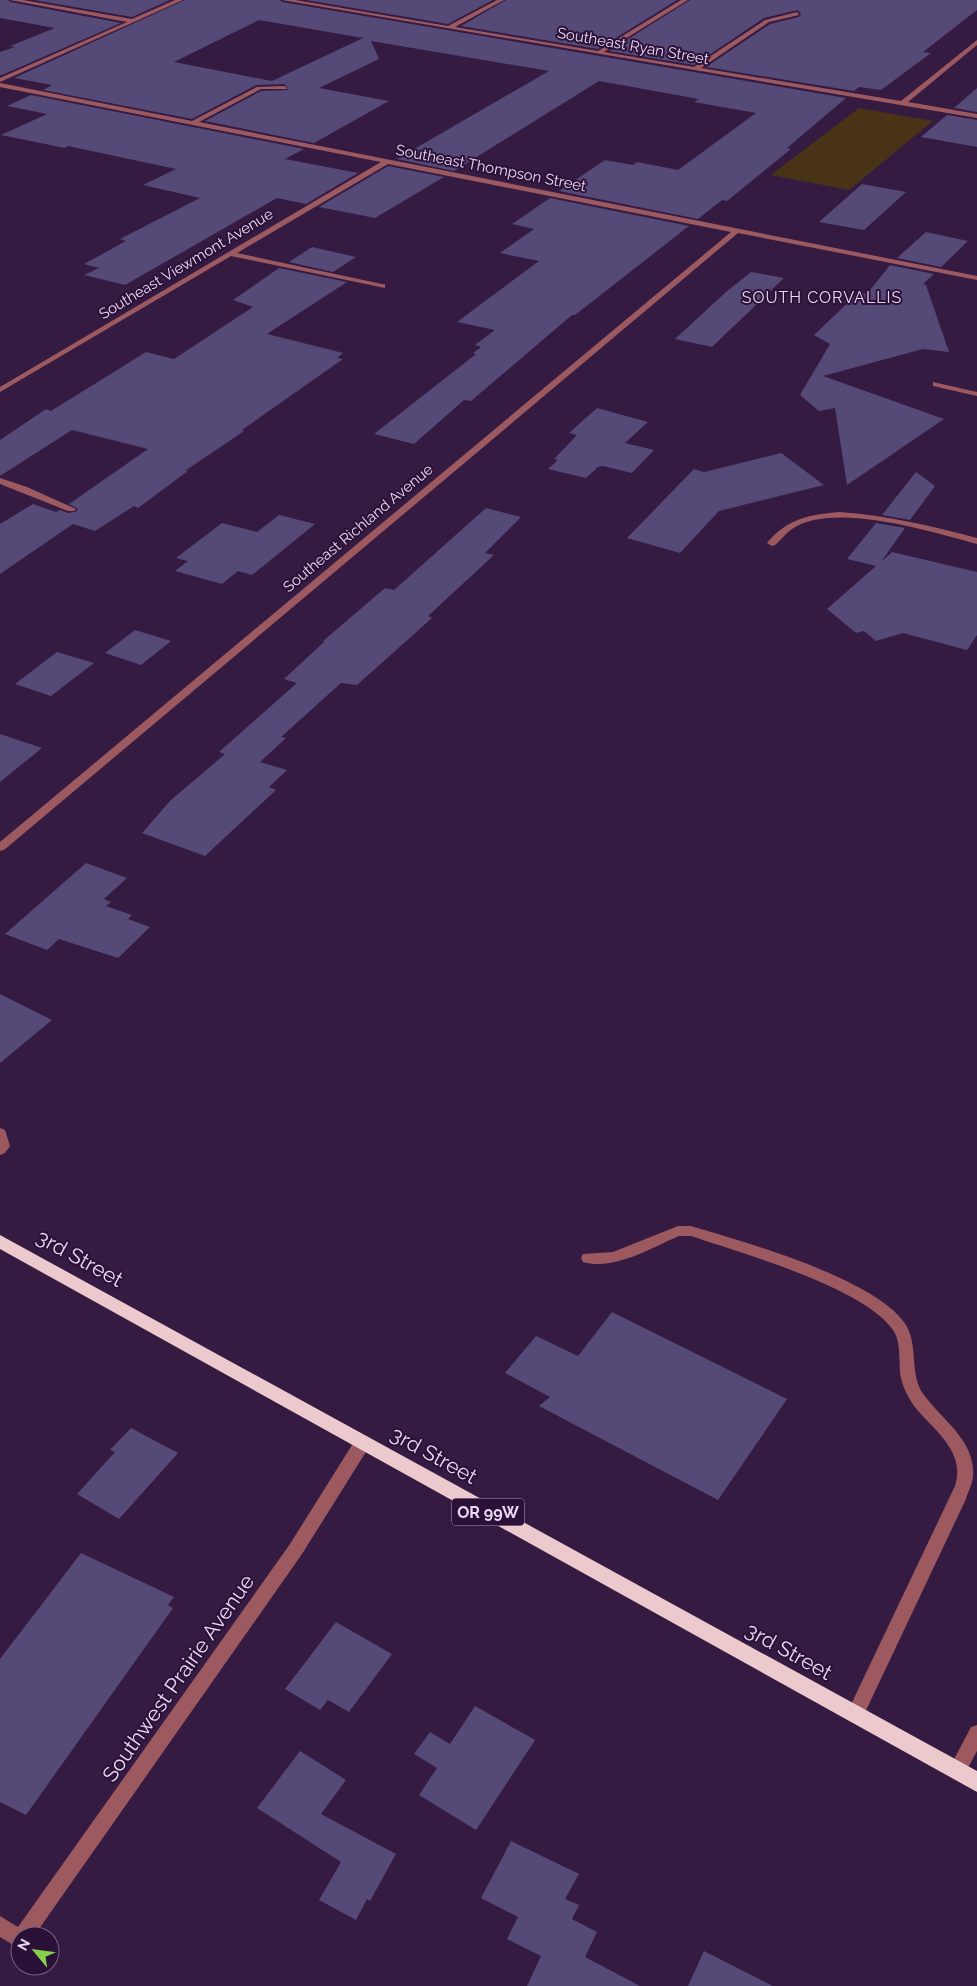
<svg xmlns="http://www.w3.org/2000/svg" width="977" height="1986" viewBox="0 0 977 1986" font-family="Raleway,sans-serif">
<rect width="100%" height="100%" fill="#351b42"/>
<path fill="#483317" d="M859 108 933 121 849 190 771 175Z"/>
<path fill="#544977" fill-rule="evenodd" d="M0 0H8L10 2 121 23 2 75H0V52L15 47 10 46 55 28 0 18Z
M34 0H170L132 17Z
M185 0H280L282 2 846 98 787 148 791 149 727 201 722 200 698 219 559 191 605 160 633 165 637 162 678 170 756 113 694 102 699 99 599 81 454 171 397 159 549 71 371 41 379 59 319 88 389 101 314 143 205 121 261 91 288 90 285 84 256 85 192 119 43 90 52 85 14 78ZM259 20 363 38 272 81 174 62Z
M306 0H493L448 24Z
M506 0H677L598 49 461 26Z
M690 0H977V10L923 52 931 53 881 90 859 87 854 91 706 67 770 24 799 17 801 14 798 10 764 18 694 65 609 51Z
M977 88V112L954 108Z
M31 95 304 149 285 159 358 173 306 204 277 198 125 285 84 275 99 268 84 264 126 241 120 239 200 198 143 185 176 169 68 146 65 148 1 135 47 114 7 106Z
M947 115 977 120V147L921 137Z
M388 166 444 177 375 218 319 207Z
M862 184 906 192 864 230 819 222Z
M550 198 689 226 575 315H572L471 401 464 400 414 444 374 434 476 354 473 353 481 347 475 345 495 330 457 322 539 261 500 253 534 229 512 224Z
M926 232 968 241 941 267 897 258Z
M312 247 356 257 333 272 289 262Z
M890 265 934 274 923 284 926 285 949 352 923 349 823 376 944 419 847 485 835 408 819 411 800 395 830 344 814 335 858 293 867 294Z
M279 268 347 282 267 334 343 353 337 358 343 359 242 430 244 431 185 471H188L138 508 134 506 95 531 73 524 0 574V524L33 504 56 512 60 510 68 513 75 512 78 509 69 504 148 449 72 430 0 476V440L46 409 51 411 146 352 174 359 253 307 233 300Z
M751 272 784 278 712 347 675 339 726 292Z
M597 408 648 422 625 443 654 450 632 473 603 466 598 467 586 478 548 469 558 460 554 459 577 435 569 433Z
M781 453 824 485 719 511 680 553 627 538 694 469 704 472Z
M916 472 935 486 910 520 882 515Z
M486 508 521 517 485 553 494 555 428 616 432 618 357 685 341 683 281 737 286 738 260 762 287 770 269 787 276 790 205 856 142 833 170 801 225 754 219 752 297 683 284 679 325 641H323L385 588 394 590Z
M279 515 315 524 252 575 238 571 222 584 175 571 188 561 176 558 222 523 257 532Z
M876 523 905 528 881 562 892 552 977 572V635L967 650 903 633 876 641 864 631 856 633 827 609 876 566 847 559Z
M135 630 171 641 141 665 105 653Z
M57 652 94 663 51 696 15 684Z
M0 734 42 748 0 782Z
M86 863 127 878 104 899 111 902 106 906 132 915 128 919 150 927 118 958 59 939 47 950 5 934Z
M0 994 52 1020 0 1063Z
M612 1312 787 1399 718 1500 539 1406 550 1397 505 1373 536 1336 578 1356Z
M131 1428 178 1453 119 1519 77 1494 115 1452 110 1450Z
M81 1553 174 1597 168 1605 173 1608 26 1815 0 1802V1659Z
M336 1622 392 1654 349 1712 328 1700 320 1710 285 1689Z
M475 1706 535 1740 476 1830 419 1795 437 1768 414 1754 430 1732 450 1744Z
M300 1751 346 1780 321 1814 396 1854 370 1901 367 1899 356 1920 319 1900 341 1862 257 1808Z
M511 1841 579 1874 565 1899 579 1905 572 1919 597 1932 585 1957 640 1986H527L541 1956 507 1939 518 1917 481 1898Z
M704 1951 773 1986H688Z"/>
<g fill="none" stroke-linecap="round" stroke-linejoin="round">
<path fill="#9c5960" fill-rule="evenodd" d="M10 0H23L132 19 175 0H183L0 82V78L127 22Z
M282 0H295L448 26 497 0H504L455 27 598 51 681 0H688L604 52 694 67 765 20 797 12 799 15 769 22 701 68 901 101 977 40V45L908 102 977 114V118Z
M0 83 192 121 257 87 285 86 287 89H261L199 122 977 276V280L738 233 4 850 0 851V842L731 232 388 164 237 253 382 284H385V288L231 256 0 392V387L381 162 0 87Z
M933 382 977 392V396L933 386Z
M0 478 27 487 76 509 74 511H68L0 484Z
M839 512C887 515 931 526 977 538V544C931 532 834 501 792 529 786 533 781 540 775 545L772 546 767 543C788 518 809 515 839 512Z
M0 1128 5 1130 10 1146 5 1153 0 1155Z
M678 1226H691C745 1242 872 1278 904 1322 920 1344 908 1374 924 1395 943 1421 976 1441 973 1477 972 1485 968 1492 966 1499L861 1721 855 1723 849 1721 846 1715 955 1486C966 1450 933 1430 914 1406 909 1398 903 1388 901 1378 898 1363 902 1343 893 1330 863 1287 741 1253 691 1236H679C651 1248 614 1271 583 1262L581 1258 583 1254 613 1252Z
M363 1436 369 1437 371 1442 369 1447 302 1554 34 1936H20V1949L0 1937V1916L18 1927 290 1544 357 1437Z
M977 1725V1751L963 1777 957 1779 951 1777 948 1771 951 1765 971 1727Z"/>
<path fill="#ecc9cc" fill-rule="evenodd" d="M0 1235 977 1771V1792L0 1249Z"/>
</g>
<g text-anchor="middle" dominant-baseline="central" stroke-width="4" stroke-linejoin="round" paint-order="stroke">
<g font-size="15" fill="#e8d9f2" stroke="#2b1137">
<text transform="translate(633 46) rotate(10)">Southeast Ryan Street</text>
<text transform="translate(491 168) rotate(11)">Southeast Thompson Street</text>
<text transform="translate(186 264) rotate(-31)">Southeast Viewmont Avenue</text>
<text transform="translate(358 528) rotate(-40)">Southeast Richland Avenue</text>
</g>
<g font-size="16" letter-spacing="1" fill="#e8d9f2" stroke="#2b1137">
<text x="822" y="297">SOUTH CORVALLIS</text>
</g>
<rect fill="#2b1137" stroke="#af9dba" stroke-width="1" x="452" y="1498.5" width="72" height="27" rx="4"/>
<g font-size="16" font-weight="bold" fill="#e8d9f2">
<text x="488" y="1512">OR 99W</text>
</g>
<g font-size="21" fill="#e8d9f2" stroke="#2b1137">
<text transform="translate(80 1258) rotate(29)">3rd Street</text>
<text transform="translate(434 1455) rotate(29)">3rd Street</text>
<text transform="translate(789 1651) rotate(29)">3rd Street</text>
<text transform="translate(178 1678) rotate(-55)">Southwest Prairie Avenue</text>
</g>
</g>
<g transform="translate(35 1951) rotate(299)"><circle r="24" fill="#2b1137" stroke="#776182"/>
<path d="M0-4L9 19L0 12L-9 19Z" fill="#87cf4b"/>
<text y="-8" font-size="14" font-weight="bold" text-anchor="middle" fill="#e8d9f2">N</text>
</g>
</svg>
